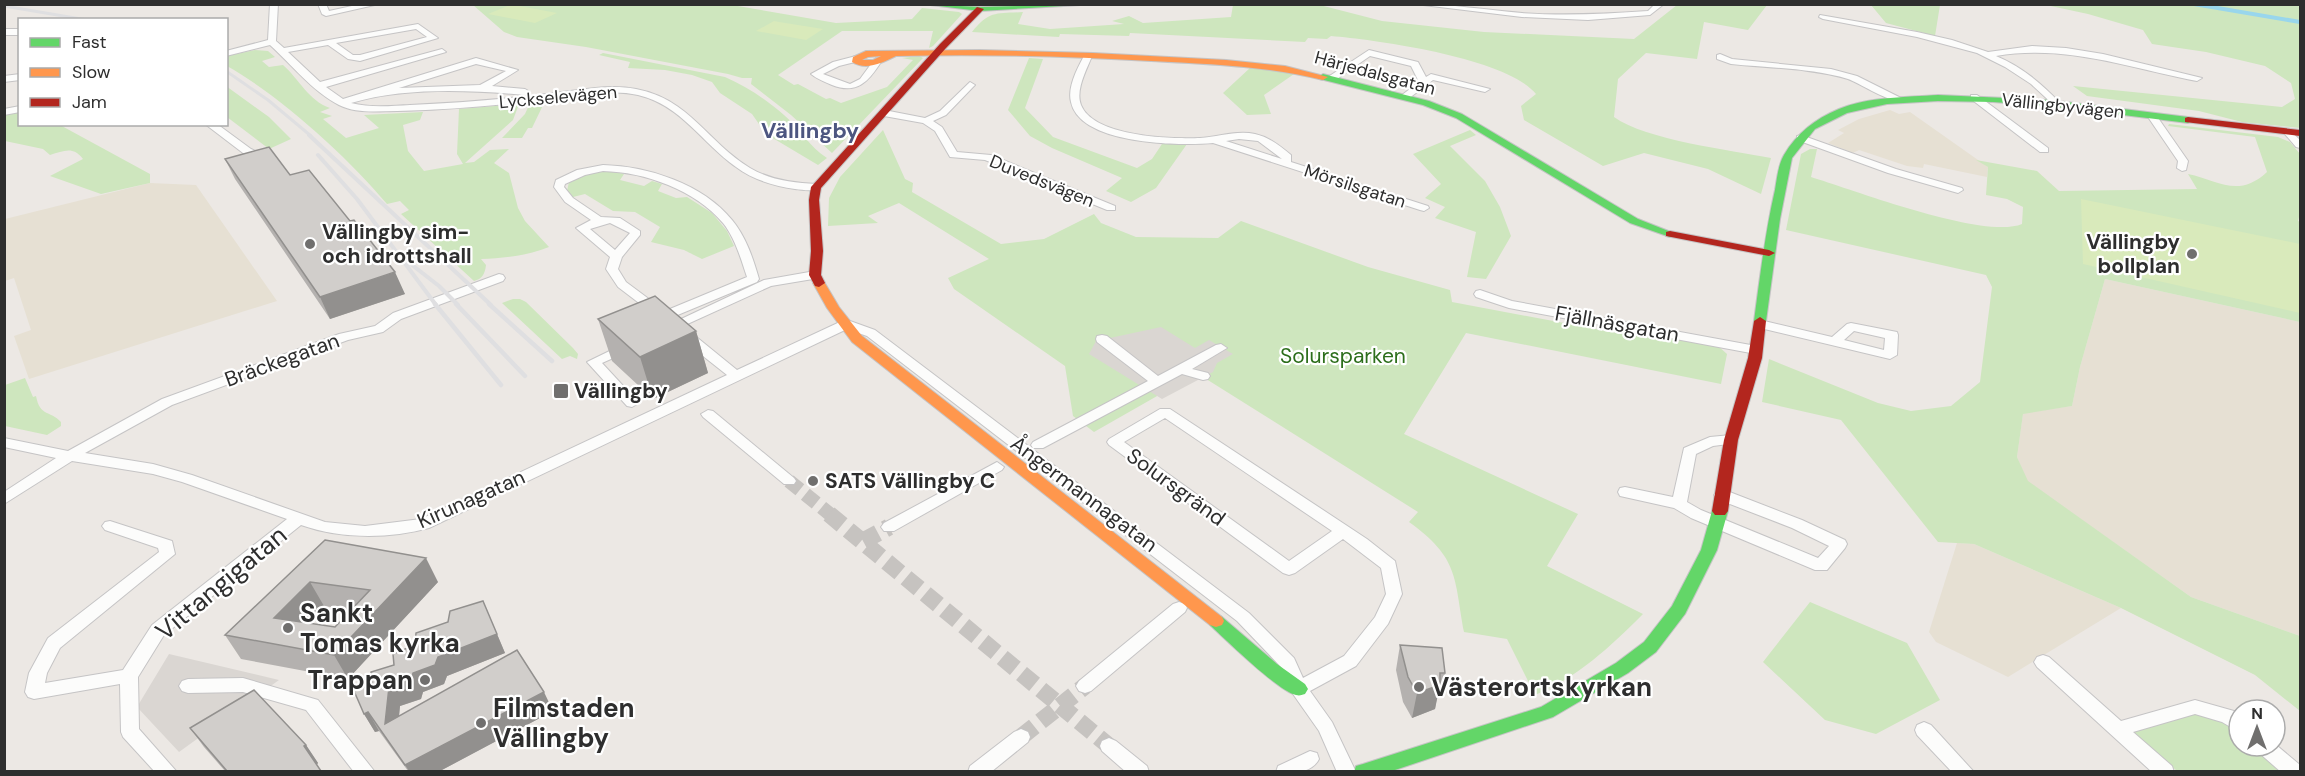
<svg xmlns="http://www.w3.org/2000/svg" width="2305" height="776" viewBox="0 0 2305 776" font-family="'DM Sans',sans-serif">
<rect width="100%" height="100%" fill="#ece8e4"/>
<path fill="#e6e0d3" d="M1890 110 1899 114 1910 112 1988 167 1987 177 1924 164 1923 168 1907 166 1859 150 1853 153 1828 143 1844 133 1838 130 1859 119Z
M150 183 196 185 277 301 29 379 14 336 31 330 14 278 5 281V219Z
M2105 279 2300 322V636L2191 597 2027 481 2017 457 2023 413 2072 406 2080 367Z
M1957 543 1974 544 2121 608 2008 677 1936 642 1929 632Z"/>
<path fill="#cee6be" d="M1316 4 1382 21 1484 32 1634 39 1677 5H1767L1748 30 1704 22 1697 59 1646 53 1618 79 1614 117C1646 140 1730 150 1771 158L1761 194 1708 169 1644 153 1603 166 1524 120 1521 106 1536 94C1507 58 1378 40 1331 36L1327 39 1308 38 1305 42 1130 33 1129 36 1060 34 1059 37 972 32C990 10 996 14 1023 12L1018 24 1050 29 1124 24 1112 21 1129 16 1143 23 1231 17 1233 5Z
M473 5H732L836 23 912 19 922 8 959 12 962 14 933 46 929 48 933 31H842L778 75 794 85 798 84 826 99 830 98 841 103 887 87 913 60 902 58 919 56 923 58 832 153 791 115 751 84 752 78H742L728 74 586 47 517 37 504 32Z
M1871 5H1940L1935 36 1886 23Z
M2046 5H2300V128L2242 122 2199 111 2087 96 2073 86 2282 107 2295 99 2291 83 2265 66 2206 52 2152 44 2143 30 2088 14Z
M255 50 268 51 275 57 262 61 269 67 283 65C299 79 309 101 330 108L320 112 332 116 323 119 346 138 379 128 364 115 423 112 420 120 403 125 408 151 424 171 463 164 457 154 459 109 519 104 513 120 465 163 474 162 490 150 509 149 494 163 509 173 518 208 525 221 549 247C527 256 504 258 481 259L486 265C485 274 482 279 474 281L401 214 409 210 400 201 387 204C348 157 279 95 227 66V56Z
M603 53 725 77C746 86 767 100 784 115 800 128 809 147 827 158L818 165 766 134 752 114 720 93 712 82 692 75 665 70 628 68 630 62 599 55Z
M1029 58 1043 59 1025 108 1053 137 1137 168 1152 159 1162 144H1187L1156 188 1131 202 1106 191 1122 178 1052 148 1030 136 1008 110Z
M1251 67 1294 74 1264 95 1271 114 1247 115 1223 93Z
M226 86 269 117 291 139 269 149 227 117Z
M539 102H552L544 103 532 128H528L522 138H502L525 114 530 103Z
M19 108 20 124 60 125 150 174V183L101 194 50 176 83 159C73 146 64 151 50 155L43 149 5 141 4 111Z
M2169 124 2278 137 2290 142 2300 154V213L2298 221 2300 222V322L2105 279 2080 367 2072 406 2023 414 2017 457 2028 481 2191 597 2300 636V711L2255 675 2121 608 1974 544 1938 542 1841 420 1762 402 1769 359 1878 403 1911 411 1951 406 1980 382 1992 287 1986 275 1786 230 1801 154 1810 149H1817L1811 177C1854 190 1984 240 2022 224L2023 207 2007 199 1986 195 1988 167 1976 160 2037 171 2059 191 2197 189 2188 174C2218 180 2238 199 2267 172L2255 137 2168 126Z
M883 130 905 179 913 183 912 192 1001 244 1044 239 1094 214 1101 223 1136 237 1218 238 1241 221 1368 267 1450 290 1452 302 1633 336 1643 332 1718 346 1727 354 1721 384 1466 333 1404 434 1578 514 1547 566 1643 614C1610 647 1578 677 1535 695L1507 639 1464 632C1454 577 1459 558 1409 522L1418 512 1203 377 1194 375 1094 432 1073 416 1065 366 954 289 948 278 989 259 899 203 868 216 878 223 828 226 829 198 840 177Z
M1470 130 1476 135 1450 146 1485 181 1500 207 1511 236 1486 279 1467 277 1476 232 1435 218 1445 207 1425 198 1441 184 1413 154Z
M606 170 624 174 620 180 644 186 652 181 662 184 658 191 676 198 687 197 712 213 727 231 734 246 702 259 684 250 651 242 660 227 635 212 613 211 585 194 573 197 567 191 569 182 576 177Z
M513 299H520L526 302 573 348 578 354 577 359 570 356 562 359 502 303Z
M25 378 33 397 36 396C40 417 50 410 61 422V426L47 435 5 426V385Z
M1810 602 1907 643 1940 700 1876 734 1825 720 1763 662Z
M2194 713 2225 720 2239 732V746H2256L2287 771H2177L2131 731Z"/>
<path fill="#d9eabb" d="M510 5H514L557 13 535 23 488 14Z
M774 21 779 22 823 29 806 40 756 31Z
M2081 199 2300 244V313L2083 264Z"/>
<path fill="#dad6d2" d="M1161 327 1195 348 1209 340 1233 354 1217 363 1213 372 1162 399 1089 354 1096 341Z
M169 654 279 680 179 752 137 707Z"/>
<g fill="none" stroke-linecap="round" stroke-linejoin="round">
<path stroke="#99d6ec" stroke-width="4" d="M2194 4 2300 22"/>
<path stroke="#c6c3c0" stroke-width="14" stroke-dasharray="14 7" stroke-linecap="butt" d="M789 481 831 515"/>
<path stroke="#c6c3c0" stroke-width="17" stroke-dasharray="17 8" stroke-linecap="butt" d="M829 514 1109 746
M863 541 889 527
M1021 737 1085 686"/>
<g stroke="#c5c4c5" stroke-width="2">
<path id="street" d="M270 4H278L276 41 284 48 418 24 438 38 360 61 348 59 328 45 288 52 320 82 442 49 446 52 326 87 343 99 476 58 518 70 492 86 525 89 530 92 525 95C470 90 405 87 351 103 370 108 391 106 410 105 458 103 507 99 555 93 582 90 609 84 636 89 690 99 708 143 750 168 770 180 793 183 816 184L821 187C815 192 804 190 795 189 775 186 753 180 736 167 702 143 681 105 638 95 609 88 577 97 548 100 498 105 448 110 397 111 378 111 357 114 339 105 312 91 292 65 270 45L226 56V51L268 40ZM416 29 427 37 360 55H353L336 43ZM476 64 506 71 480 85 399 88Z
M318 4H326L329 11 361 4H379L326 16 322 14Z
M1415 4C1451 4 1486 10 1522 13 1564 16 1605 14 1648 11L1655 4H1664L1650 15 1588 20 1522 17Z
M1820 15 1917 32 1952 40 1988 52 2032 46 2066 48 2103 54 2202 78 2197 81C2129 68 2066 44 1996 56 2022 67 2041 83 2060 103V107L2057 108 2031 84 2005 67 1977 53 1917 37 1823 19 1819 17Z
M4 29H20V35H4Z
M1369 50 1418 62 1426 77 1431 74 1490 89 1485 92 1433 80 1408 99H1402V95L1419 82 1411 66 1370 56 1334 81H1328V77Z
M1085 54 1092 56C1087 69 1075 90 1081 105 1094 137 1171 139 1200 138 1218 137 1237 130 1255 134 1269 137 1280 146 1291 155V162L1428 206 1429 208 1424 211 1420 210 1213 143C1180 146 1080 145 1071 102 1067 87 1078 67 1085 54ZM1239 139 1258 141 1282 159 1226 141Z
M1720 54 1732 59 1831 69 1857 76 1903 99C1893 106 1860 83 1848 79 1811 68 1769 68 1731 64L1717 59V55Z
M856 56 860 59 859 61 839 66 823 74 850 84 860 79 874 60H880L881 62C869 81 857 95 832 85 825 82 817 79 811 74L833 62Z
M20 74V80L4 82V76Z
M970 82 975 85 973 87 946 115 933 121 942 127 957 152 991 155 1115 206V210H1107L985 160 950 157 935 131 923 123 884 116 879 113 884 110 925 118 940 111Z
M1971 95H1977L2048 148V152H2040L1971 99Z
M20 106V112L4 115V109Z
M2153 114 2156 115 2188 161 2186 170 2182 171 2177 168 2178 161 2148 117Z
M205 124H217L251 149 268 157 263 160 243 153Z
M2289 130 2300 140V148L2296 147 2284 133Z
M1801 135 1896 169 1962 188 1963 190 1958 193 1888 173 1797 140V136Z
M603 165C648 166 703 184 732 220 746 237 753 258 759 279L757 282 668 319H660L618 287 606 269 610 257 576 228 591 220 565 202 554 187 556 180 577 170ZM603 171C645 172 695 190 723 223 735 238 741 259 747 277L665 311 626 282 618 269 622 257 640 235V231L620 218 601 217 573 198 564 187 565 184 585 175ZM610 223 630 233 615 250 590 229Z
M815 271 819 272 821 275 819 278 771 286 672 331H664L662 328 764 280Z
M499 274 503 275 505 278 503 281 401 319 383 332 348 340 172 405 85 453 153 464 192 475 325 522 365 526 421 519 727 375 684 341 683 338 684 335H694L737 370 842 321H850L875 330 1249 613 1294 658 1303 678 1344 656 1375 617 1386 594 1381 568 1343 539 1295 573 1289 575 1283 573 1109 445 1107 442 1109 439 1160 409H1170L1367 539 1395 561 1402 594 1388 624 1356 666 1310 691 1332 722 1356 772H1337L1319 731 1293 694 1281 667 1237 621 867 336 847 329 429 528C389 539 340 539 301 525L164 635 138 677 139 729 177 772H155L123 737 121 732 120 684 34 699 28 697 25 692 29 673 48 638 159 552 158 548 105 530 102 526 105 522 110 521 172 541 175 554 60 648 47 673 45 683 123 670 152 625 287 519 182 482 153 474 72 461 4 504V492L56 458 4 447V438L68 451 162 399 339 334 375 326 393 313ZM1165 418 1332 531 1289 561 1124 442Z
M1480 290 1512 301 1756 346 1762 350 1756 354 1509 308 1476 297 1474 294 1476 291Z
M1760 320 1832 337 1847 324 1851 323 1897 332 1898 335 1897 355 1890 359 1756 327 1754 324 1756 321ZM1854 331 1885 338 1884 350 1844 340Z
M1102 335 1107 336 1158 376 1216 345 1221 344 1227 348 1192 369 1208 373 1210 376 1208 379 1203 380 1182 374 1043 448H1033L1031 445 1033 442 1148 381 1097 342 1096 339 1097 336Z
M626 343 632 347 631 350 602 363 639 403 632 407 627 406 587 362Z
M708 410 713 411 794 478 796 481 794 484H784L703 417 701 414Z
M1731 435 1736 437 1738 440 1736 443 1713 446 1696 454 1687 502 1701 510 1818 558 1829 546 1792 528 1717 499 1714 495 1717 491H1727L1802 520 1845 540 1847 544 1845 548 1827 570H1815L1691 518 1674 508 1620 496 1618 492 1620 488 1625 487 1673 497 1684 448 1710 437Z
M997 462 1004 467 1002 470 894 531H884L881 527 884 523Z
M1179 602 1185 604 1187 608 1185 612 1091 691 1085 693 1079 691 1076 686 1079 681 1173 604Z
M2043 655 2049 657 2121 721 2195 700 2234 711 2239 714V732L2222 722 2195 714 2133 732 2172 766 2174 772H2152L2037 667 2034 662 2037 657Z
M243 678 318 700 375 772H354L306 710 243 692 188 693 182 691 179 686 182 681 188 679Z
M1924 722 1931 725 1974 772H1952L1917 735 1915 730 1917 725Z
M1021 729 1028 732 1030 737 1028 742 991 772H968L970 766 1014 732Z
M1109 738 1116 741 1147 766 1149 772H1126L1102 751 1100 746 1102 741Z
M2275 744 2300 765V772H2281L2257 751 2255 746H2275Z
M1310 751 1317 753 1319 759C1311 775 1291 772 1276 772L1278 766Z"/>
</g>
<g stroke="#c5c4c5" stroke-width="2">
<path id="fast" d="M922 4 980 7 1098 4 980 11Z
M1323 74 1429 101 1462 114 1638 219 1676 234 1670 237 1630 223 1456 118 1423 105 1320 79 1318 77Z
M1938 95 2050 100 2188 117 2193 120 2188 123 2050 106 1993 102 1938 101 1887 104 1847 113 1815 129 1792 158 1780 219 1766 321 1760 325 1756 324 1754 321C1760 277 1765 233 1775 190 1777 179 1778 165 1784 155 1797 133 1815 119 1839 109 1867 97 1907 97 1938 95Z
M1720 506 1725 507 1728 511 1717 550 1685 614 1656 652 1628 673 1553 717 1389 772H1354L1356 766 1363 764 1541 707 1616 663 1644 642 1672 606 1701 550 1712 511 1715 507Z
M1216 615 1222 617 1277 664 1305 684 1308 689 1305 694C1301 695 1300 696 1296 695 1278 691 1226 640 1210 625L1208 621 1210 617Z"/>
</g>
<g stroke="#c5c4c5" stroke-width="2">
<path id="slow" d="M980 50 1093 53 1226 60 1285 66 1328 77 1323 80C1266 66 1209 64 1151 61 1066 56 981 54 896 56 882 63 866 71 852 62L853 57 866 51ZM881 56 873 60H862L868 57Z
M819 279 823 280 839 307 862 336 1222 617 1224 621 1222 625 1216 627 1210 625 852 342 827 308 813 283Z"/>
</g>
<g stroke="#c5c4c5" stroke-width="2">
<path id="jam" d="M977 7 984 9 946 48 821 188 819 200 823 251 821 275 825 283 819 287 815 286 809 275 811 251 809 200 811 187 940 44Z
M2188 117 2300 130V136L2185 122V118Z
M1670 231 1769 250 1775 253 1769 256 1666 236V232Z
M1760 317 1766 321 1762 358 1738 440 1728 511 1725 515H1715L1712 511 1724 440 1748 358 1754 321Z"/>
</g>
<use href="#street" fill="#fcfcfb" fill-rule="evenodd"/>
<use href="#fast" fill="#63d668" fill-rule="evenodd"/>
<use href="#slow" fill="#ff974d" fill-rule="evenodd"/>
<use href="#jam" fill="#b3261e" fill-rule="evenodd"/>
<path stroke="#dfdfe1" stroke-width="3" d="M4 6 87 20
M226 71 268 100 311 136"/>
<path stroke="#dfdfe1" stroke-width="4" d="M309 135 491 305
M318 155 357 199 436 305
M407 261 439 286 458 305"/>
<path stroke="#dfdfe1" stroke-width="4.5" d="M435 304 501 385
M456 304 525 376
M489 304 552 361"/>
</g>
<path fill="#b4b1af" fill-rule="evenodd" d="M225 159 290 175 405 294 330 319 235 179Z
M598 319 696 331 708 373 653 399 612 361Z
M325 540 438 582 348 679 241 659 225 635ZM324 606 351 610 335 627 308 623Z
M483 601 505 653 447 676 444 684 423 692 421 699 400 706 399 717 553 711 440 771H408L379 731 375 732 364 714 372 684 394 665 415 645 448 622Z
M1400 645 1445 673 1439 698 1437 697 1435 709 1412 718 1403 702 1396 670Z
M190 728 306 745 318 763 317 765 321 771H225L204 747Z"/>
<path fill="#92908e" d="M395 272 405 294 330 319 320 297Z
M696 331 708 373 653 399 640 357Z
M426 558 438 582 348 679 334 655Z
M310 582 324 606 289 642 274 618Z
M483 601 505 653 447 676 444 684 423 692 421 699 400 706 396 743 385 724 389 687 413 673 438 657Z
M1440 685 1435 709 1412 718 1417 693Z
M544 692 553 711 440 771H409L405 765Z
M368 712 379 731 375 732 364 714Z
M306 745 318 763 316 765 304 746Z"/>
<path fill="#d1cecb" stroke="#92908e" stroke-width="1.5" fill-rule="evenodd" d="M269 147 290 175 309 170 350 221 354 220 395 272 320 297 225 159Z
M655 296 696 331 640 357 598 319Z
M325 540 426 558 334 655 225 635ZM310 582 370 590 335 627 274 618Z
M483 601 497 634 438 657 435 665 413 673 411 680 389 687 385 724 517 650 544 692 405 765 368 712 364 714 354 691 372 684 371 672 394 665 393 654 415 645 416 633 448 622 450 611Z
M1400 645 1442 648 1445 673H1440V685L1417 693 1408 677Z
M254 690 306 745 304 746 321 771H227L190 728Z"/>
<g fill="#706f6e" stroke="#fff" stroke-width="2">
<circle cx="310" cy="244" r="6"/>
<circle cx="2192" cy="254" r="6"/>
<rect x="553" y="383" width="16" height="16" rx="3"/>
<circle cx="813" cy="481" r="6"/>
<circle cx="288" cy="628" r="6"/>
<circle cx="425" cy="680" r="6"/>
<circle cx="1419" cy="687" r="6"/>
<circle cx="481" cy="723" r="6"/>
</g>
<g text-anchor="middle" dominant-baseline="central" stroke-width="4.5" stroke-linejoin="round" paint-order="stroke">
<g font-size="18" fill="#2e2e2e" stroke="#fff">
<text transform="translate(1375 73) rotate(15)">Härjedalsgatan</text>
<text transform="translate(558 97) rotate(-5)">Lyckselevägen</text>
<text transform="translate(2063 106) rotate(6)">Vällingbyvägen</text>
<text transform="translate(1042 181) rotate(22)">Duvedsvägen</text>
<text transform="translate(1355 186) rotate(18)">Mörsilsgatan</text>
</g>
<g font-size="21" font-weight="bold" fill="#2e2e2e" stroke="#fff" text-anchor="start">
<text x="322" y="232">Vällingby sim-<tspan x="322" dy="24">och idrottshall</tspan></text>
<text x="2180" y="242" text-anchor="end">Vällingby<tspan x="2180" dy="24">bollplan</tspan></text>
<text x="574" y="391">Vällingby</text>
<text x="825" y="481">SATS Vällingby C</text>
</g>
<g font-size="21" fill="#2e2e2e" stroke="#fff">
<text transform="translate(1617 324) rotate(10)">Fjällnäsgatan</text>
<text transform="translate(282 360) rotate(-20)">Bräckegatan</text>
<text transform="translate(1176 487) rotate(36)">Solursgränd</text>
<text transform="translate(1084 494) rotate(37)">Ångermannagatan</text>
<text transform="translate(471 499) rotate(-24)">Kirunagatan</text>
</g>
<g font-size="21" fill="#2c6e1b" stroke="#fff">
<text x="1343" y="356">Solursparken</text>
</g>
<g font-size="22" font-weight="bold" fill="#4d5680" stroke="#fff">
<text x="810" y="130">Vällingby</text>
</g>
<g font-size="26" fill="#2e2e2e" stroke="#fff">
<text transform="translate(221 583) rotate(-40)">Vittangigatan</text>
</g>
<g font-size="26" font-weight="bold" fill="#2e2e2e" stroke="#fff" text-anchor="start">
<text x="300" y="613">Sankt<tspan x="300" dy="30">Tomas kyrka</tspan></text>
<text x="413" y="680" text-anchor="end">Trappan</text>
<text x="1431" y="687">Västerortskyrkan</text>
<text x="493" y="708">Filmstaden<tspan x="493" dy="30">Vällingby</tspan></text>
</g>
</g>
<rect width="2305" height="776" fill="none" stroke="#2e2e2e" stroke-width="12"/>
<rect x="18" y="18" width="210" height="108" fill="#ffffff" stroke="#ababab" stroke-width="1.5"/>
<rect x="30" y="38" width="30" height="9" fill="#63d668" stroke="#ababab" stroke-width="1.5"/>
<text x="72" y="48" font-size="18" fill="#2e2e2e">Fast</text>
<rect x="30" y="68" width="30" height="9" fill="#ff974d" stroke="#ababab" stroke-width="1.5"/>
<text x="72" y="78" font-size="18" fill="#2e2e2e">Slow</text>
<rect x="30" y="98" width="30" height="9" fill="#b3261e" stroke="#ababab" stroke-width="1.5"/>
<text x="72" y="108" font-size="18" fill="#2e2e2e">Jam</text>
<g transform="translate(2257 728)"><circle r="28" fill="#ffffff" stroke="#ababab" stroke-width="1.5"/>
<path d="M0-4.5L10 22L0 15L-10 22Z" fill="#706f6e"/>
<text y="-9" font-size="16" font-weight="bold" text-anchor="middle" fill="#2e2e2e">N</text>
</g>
</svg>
